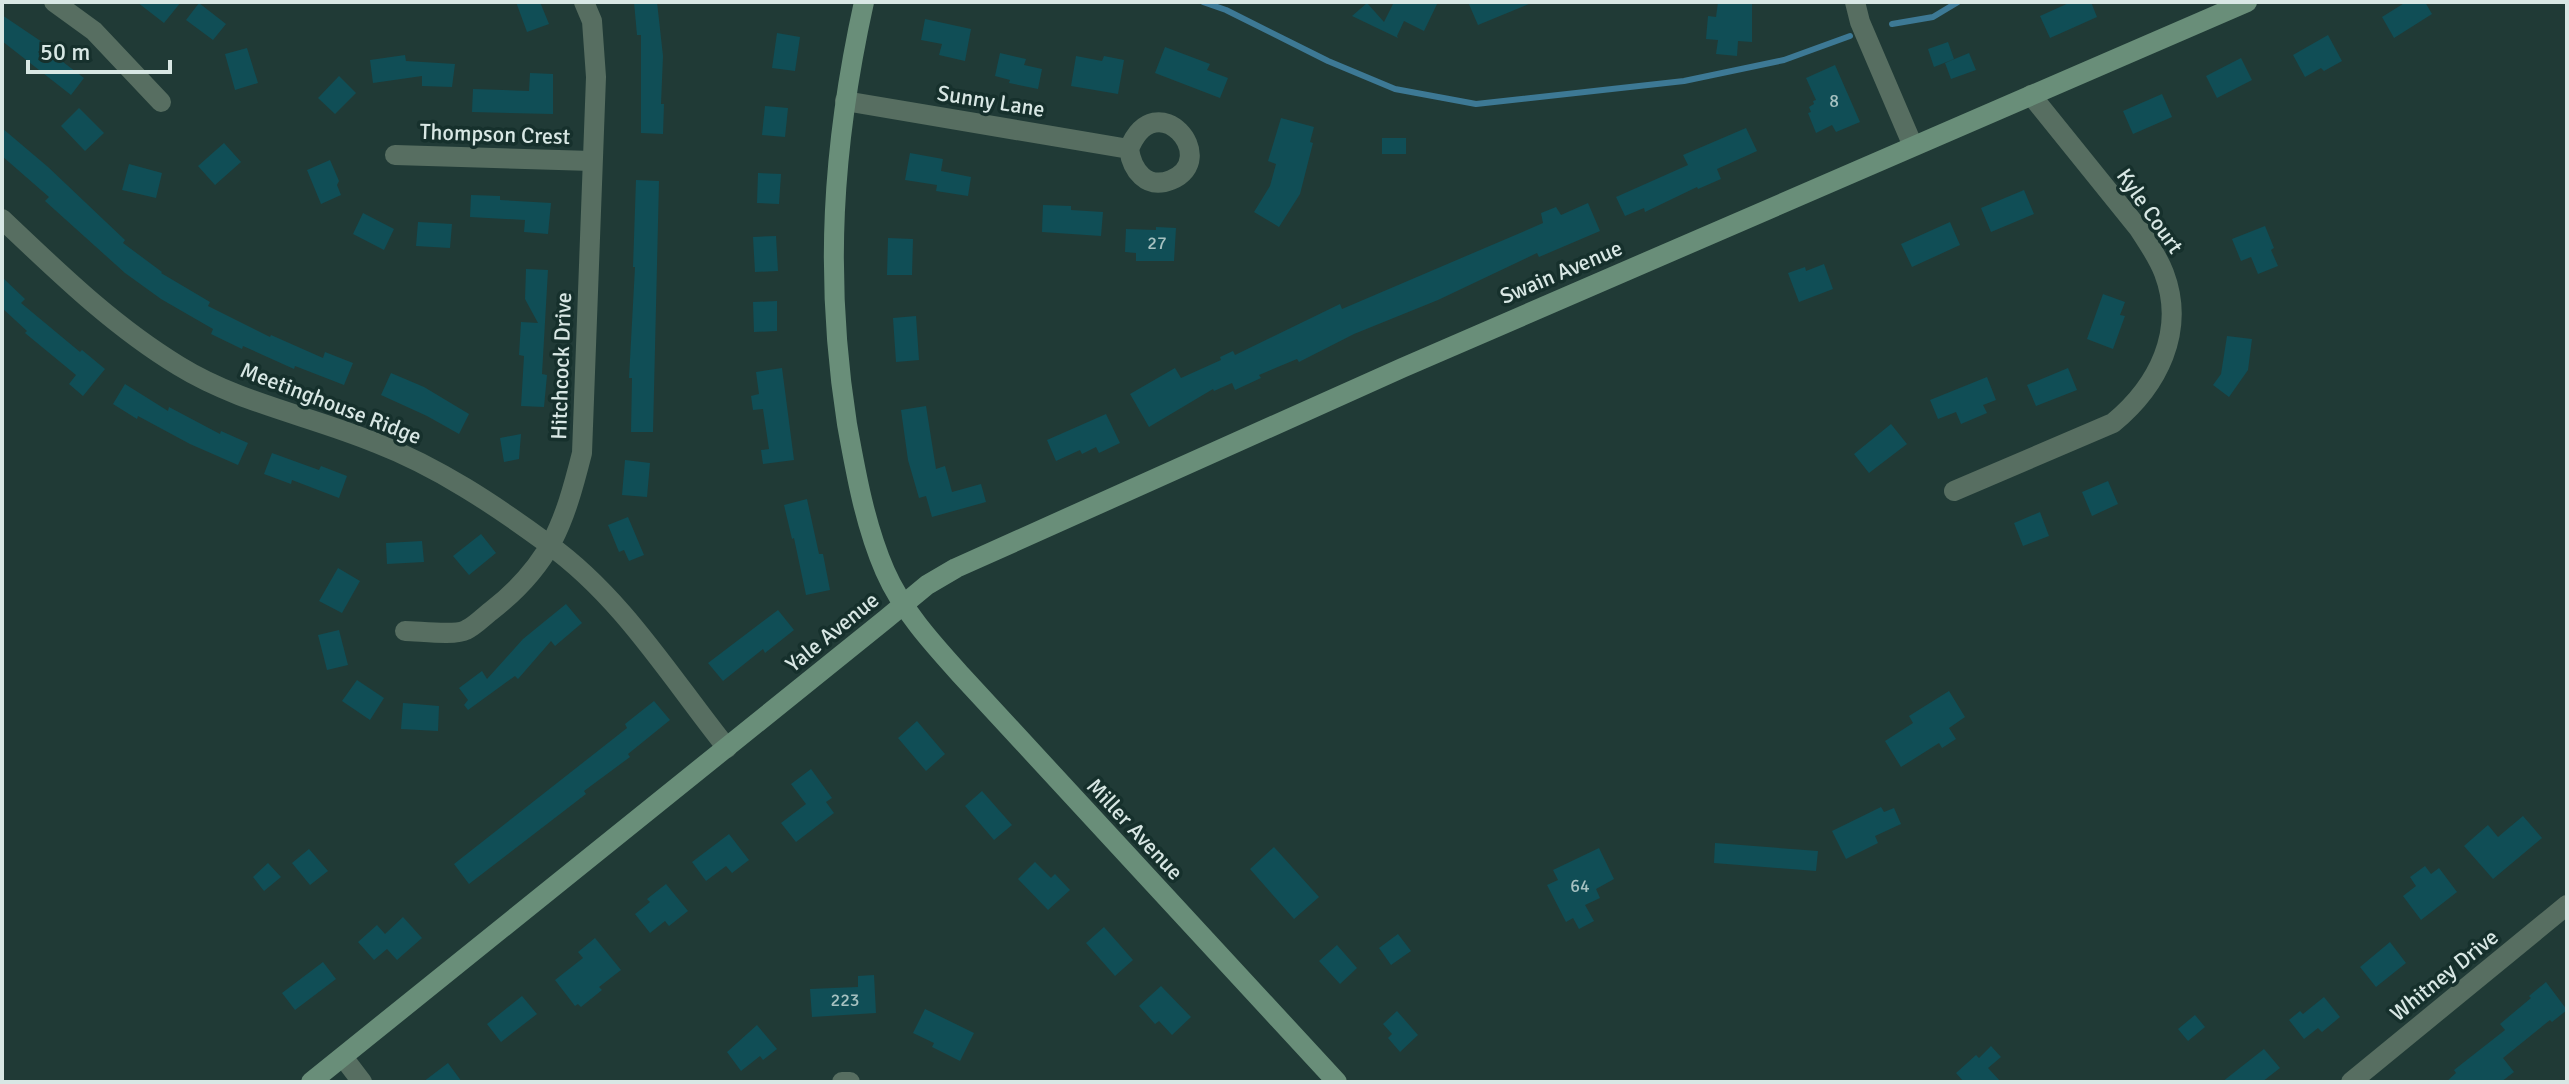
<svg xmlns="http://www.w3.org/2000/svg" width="2569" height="1084" viewBox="0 0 2569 1084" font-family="Signika,sans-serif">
<rect width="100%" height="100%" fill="#203a36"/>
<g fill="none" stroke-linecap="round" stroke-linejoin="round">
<path stroke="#3d7995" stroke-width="6" d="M1203 2 1226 10 1328 61 1395 89 1476 104 1684 81 1784 60 1850 36
M1892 24 1933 17 1958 2"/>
</g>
<path fill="#104e56" d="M137 2H181L164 23Z
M516 2H540L549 24 527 32Z
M634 2H657L663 56 661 104H664L663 134 641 133V35H637Z
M1394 2H1438L1424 31 1404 21 1397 36 1398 38 1352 16 1367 3 1384 22Z
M1468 2H1534L1478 25Z
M1718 2H1752V42L1738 41 1737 56 1716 54 1718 40 1706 39 1708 16 1716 17Z
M2071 2H2091L2097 17 2050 38 2040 16Z
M2406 2H2425L2432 14 2394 38 2382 17Z
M199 3 226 24 213 40 186 20Z
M2 15 48 46 46 49 84 78 71 95 2 41Z
M925 19 971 29 965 61 939 55 942 44 921 40Z
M777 33 800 37 795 71 772 68Z
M2328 35 2342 61 2324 71 2321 68 2305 77 2293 55Z
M1948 42 1954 59 1934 67 1928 49Z
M1165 47 1210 64 1207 70 1228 78 1220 98 1155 73Z
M247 48 258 83 235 90 225 54Z
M1000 53 1026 59 1024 65 1042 69 1038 89 1009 83 1010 80 995 76Z
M1969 53 1976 70 1951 79 1945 63Z
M405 55 406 61 455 64 452 87 422 86V76L373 83 370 60Z
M1076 56 1102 61 1104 56 1124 60 1118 94 1071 86Z
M2241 58 2252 80 2217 98 2206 76Z
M1835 65 1860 122 1836 132 1832 125 1816 133 1808 113 1811 112 1809 107 1814 104 1813 101 1816 100 1806 78Z
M530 73 553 74V114L472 112 473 89 529 91Z
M339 76 356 93 335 114 318 98Z
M2162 94 2172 117 2133 134 2123 111Z
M765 106 788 108 785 137 762 135Z
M79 108 104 133 85 151 61 126Z
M1281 118 1314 127 1310 142 1313 143 1300 194 1279 227 1254 212 1270 186 1276 164 1268 161Z
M2 128 48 167 125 240 123 243 162 272 161 273 210 302 208 306 270 337 271 335 323 358 325 352 353 363 344 385 295 366 294 369 243 346 242 349 211 334 213 329 161 299 125 273 45 201 49 197 2 156Z
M1746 128 1757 151 1717 169 1721 179 1698 189 1697 187 1645 212 1644 208 1625 216 1616 197 1688 165 1683 155Z
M1382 138H1406V154H1382Z
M224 143 241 162 215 185 198 166Z
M910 153 943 159 941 171 971 177 968 196 936 191 937 185 905 180Z
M330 160 339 181 337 185 341 195 321 204 307 170Z
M129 164 162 173 156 198 122 190Z
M758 173 781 174 779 204 757 203Z
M636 180 659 181 653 432H631L632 378H629L635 267H633Z
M2024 190 2034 214 1991 232 1981 208Z
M471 195 500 196V200L551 203 548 234 524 232 525 220 470 217Z
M1588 203 1600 231 1539 257 1537 253 1438 300 1354 334 1299 362 1297 359 1259 375 1261 378 1235 390 1232 383 1214 391 1213 389 1149 427 1130 394 1175 368 1181 378 1221 360 1220 357 1233 351 1235 355 1340 304 1342 309 1527 230 1543 223 1541 213 1556 207 1561 215Z
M1043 205 1071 206V210L1103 212 1101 236 1042 232Z
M363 213 394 229 384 250 353 234Z
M418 222 452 224 450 248 416 246Z
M1950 222 1960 245 1912 267 1901 244Z
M2265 226 2274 248 2271 250 2278 266 2258 274 2251 257 2241 261 2232 239Z
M1156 227 1176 228 1174 261H1136V253L1125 252 1126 229 1156 230Z
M776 236 778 271 755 272 753 237Z
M888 238 913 239 912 275H887Z
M1824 264 1833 289 1799 302 1788 273 1805 267 1806 271Z
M526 269 548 270 542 374 547 375 544 407 521 406 524 356 519 355 521 322 538 323 525 299Z
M2 277 25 299 21 303 80 352 82 350 105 369 83 396 69 384 76 375 25 333 27 331 2 308Z
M2103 294 2125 302 2120 315 2125 316 2113 349 2087 339Z
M777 301V331L754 332 753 302Z
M916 316 919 360 896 362 893 318Z
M2227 336 2252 339 2248 370 2229 397 2213 385 2221 374Z
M782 368 794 460 763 464 761 450 769 449 763 409 753 410 751 396 759 394 756 372Z
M2068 368 2077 390 2036 406 2027 385Z
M391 373 424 387 469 414 459 434 427 416 381 395Z
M1987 377 1996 400 1983 405 1987 413 1961 424 1956 412 1938 419 1930 400Z
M125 384 168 411 169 407 220 434 221 431 248 443 238 465 190 444 138 416 137 419 113 404Z
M926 406 936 469 945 466 952 492 981 484 986 502 932 517 926 496 919 498 908 460 901 410Z
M1106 414 1120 443 1099 453 1096 447 1082 454 1080 450 1056 461 1047 440Z
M1891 424 1907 444 1869 473 1854 454Z
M521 434 519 459 504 462 500 438Z
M272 453 319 470 321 466 347 476 339 498 292 480 291 484 264 474Z
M625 460 650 463 647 497 622 495Z
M2108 481 2118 504 2092 516 2082 492Z
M807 499 819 554H823L830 590 806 595 794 538 792 539 784 505Z
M2040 512 2049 536 2023 546 2014 523Z
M628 517 644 555 629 561 624 550 619 552 608 525Z
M481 534 496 553 469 575 453 556Z
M422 541 424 562 387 564 386 543Z
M338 568 360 581 342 613 319 601Z
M566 604 582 623 555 646 551 641 518 679 515 676 468 710 464 705 468 700 459 688 482 671 487 679 523 639Z
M778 610 794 630 765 653 763 649 723 681 708 663Z
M339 630 348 665 327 670 318 635Z
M357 680 384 698 370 720 342 701Z
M1949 691 1965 717 1949 728 1956 739 1942 748 1939 743 1901 767 1885 741 1913 723 1909 716Z
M654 701 670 720 628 754 630 757 584 791 586 794 469 884 454 864 627 728 625 724Z
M403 703 439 706 438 731 401 729Z
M917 721 945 754 926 771 898 738Z
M811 769 832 798 826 802 834 813 796 842 781 823 806 804 791 784Z
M982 791 1012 825 994 840 965 806Z
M1881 807 1884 812 1894 808 1901 824 1875 836 1878 843 1846 859 1832 831Z
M2523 816 2542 838 2493 879 2464 846 2488 825 2498 837Z
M729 834 749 860 732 873 726 866 706 881 692 862Z
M1715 843 1818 851 1816 871 1714 863Z
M1274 847 1319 897 1294 919 1250 869Z
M1599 848 1614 879 1596 889 1600 898 1585 905 1594 921 1579 929 1573 918 1566 922 1547 885 1558 880 1553 870Z
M309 849 328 871 310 885 292 863Z
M1035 862 1051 878 1055 874 1070 890 1048 910 1018 879Z
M268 863 281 877 264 891 253 877Z
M2425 866 2431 874 2439 868 2457 892 2421 920 2403 896 2416 886 2410 877Z
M666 884 688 911 669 926 665 921 650 933 635 914 650 902 647 899Z
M403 917 422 938 397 960 387 949 374 960 358 942 377 925 385 934Z
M1104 927 1133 960 1115 976 1086 943Z
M1398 934 1411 951 1391 965 1379 948Z
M595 938 621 970 599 987 602 990 581 1007 578 1004 575 1006 555 980 583 958 578 952Z
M2390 942 2406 963 2376 987 2360 967Z
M1337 945 1357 968 1340 984 1319 961Z
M323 962 336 979 295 1010 282 993Z
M874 975 876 1013 812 1017 810 989 858 987V976Z
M2546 982 2567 1010 2552 1022 2550 1020 2503 1058 2514 1072 2501 1082H2446L2456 1073 2454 1070 2505 1030 2500 1024 2531 998 2529 996Z
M1161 986 1191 1017 1172 1035 1159 1021 1155 1024 1139 1006Z
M522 996 537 1014 501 1042 487 1024Z
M2324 997 2340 1017 2322 1032 2318 1028 2304 1039 2289 1020 2300 1011 2303 1014Z
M925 1009 974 1033 960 1061 932 1047 934 1043 913 1033Z
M1397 1011 1418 1035 1400 1052 1388 1038 1392 1034 1383 1024Z
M2195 1015 2205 1027 2188 1041 2178 1029Z
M757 1025 777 1049 763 1060 760 1056 741 1071 727 1052Z
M1991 1046 2001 1057 1988 1068 2001 1082H1964L1956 1073 1976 1055 1979 1058Z
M2264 1049 2280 1068 2262 1082H2222Z
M448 1063 462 1082H423Z"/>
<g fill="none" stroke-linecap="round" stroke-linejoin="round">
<path stroke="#576e61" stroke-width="20" d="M54 2 94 31 161 102
M1855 2 1860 22 1913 146
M845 101 1129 149C1132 170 1146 190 1171 180 1222 159 1156 82 1129 149
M395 155 592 161
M2 219C58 272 113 326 179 366 239 403 311 416 376 443 438 467 495 505 548 544 622 597 671 678 727 748
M1954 491 2113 423C2158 386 2186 331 2164 273 2158 257 2148 243 2139 229L2031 95
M405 631C419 631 455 636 466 630 475 626 483 617 491 611 551 564 564 524 582 453L596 77 592 21 584 2
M343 1057 362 1082
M842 1082H850
M2351 1082 2567 905"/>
<path stroke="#698e79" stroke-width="20" d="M864 2C832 147 824 277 847 424 856 474 865 525 885 571 902 610 932 643 960 674L1337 1082
M311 1082 886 619 927 585 956 568 1402 368 2247 2"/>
</g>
<g text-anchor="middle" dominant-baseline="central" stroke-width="7" stroke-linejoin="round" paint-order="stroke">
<g font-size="18" fill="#a6c1c0">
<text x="1834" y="101">8</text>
<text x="1157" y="243">27</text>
<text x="1580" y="886">64</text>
<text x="845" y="1000">223</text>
</g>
<g font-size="22" fill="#d8e7e4" stroke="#16302c">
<text transform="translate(991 101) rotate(9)">Sunny Lane</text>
<text transform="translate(495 134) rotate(2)">Thompson Crest</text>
<text transform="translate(2150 211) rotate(55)">Kyle Court</text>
<text transform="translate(1561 272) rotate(-23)">Swain Avenue</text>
<text transform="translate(561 366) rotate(-88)">Hitchcock Drive</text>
<text transform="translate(331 403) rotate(21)">Meetinghouse Ridge</text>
<text transform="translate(832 632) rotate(-39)">Yale Avenue</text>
<text transform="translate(1135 829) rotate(47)">Miller Avenue</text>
<text transform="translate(2444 975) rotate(-39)">Whitney Drive</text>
</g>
</g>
<rect width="2569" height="1084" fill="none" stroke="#d8e7e4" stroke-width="8"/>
<path d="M28 60v12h142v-12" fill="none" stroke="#d8e7e4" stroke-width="4"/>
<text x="40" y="60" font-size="24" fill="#d8e7e4" stroke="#16302c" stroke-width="6" paint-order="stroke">50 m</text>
</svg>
